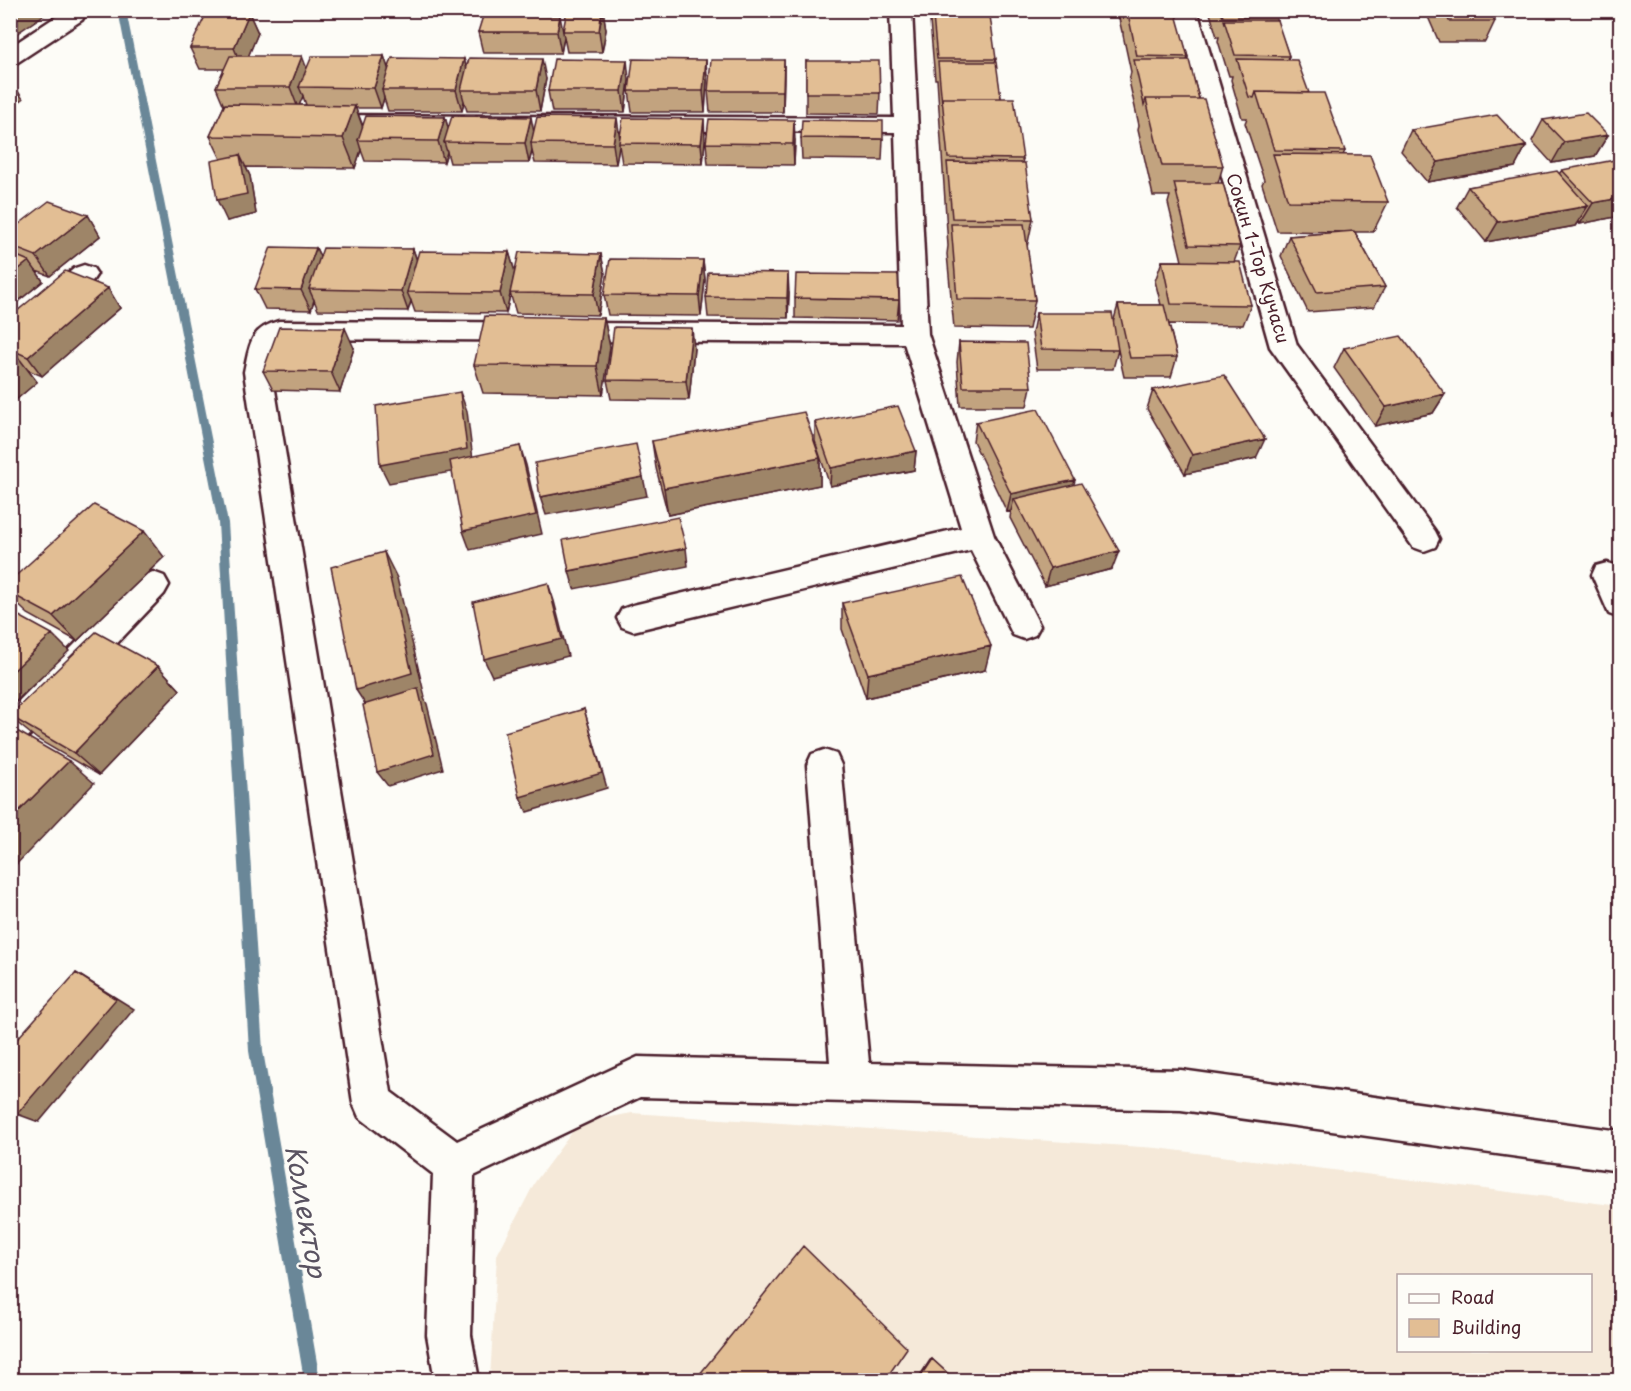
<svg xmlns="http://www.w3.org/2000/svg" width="1631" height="1391" viewBox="0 0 1631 1391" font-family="'Playpen Sans',sans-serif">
<rect width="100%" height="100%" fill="#fdfcf7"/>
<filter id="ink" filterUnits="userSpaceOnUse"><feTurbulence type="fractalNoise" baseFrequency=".0167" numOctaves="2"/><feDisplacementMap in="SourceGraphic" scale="12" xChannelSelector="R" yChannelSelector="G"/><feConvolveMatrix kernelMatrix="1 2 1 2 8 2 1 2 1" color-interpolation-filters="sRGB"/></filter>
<g filter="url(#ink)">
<path fill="#f5e9d9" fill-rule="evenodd" d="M632 1113 1157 1148 1620 1206V1380H490L497 1255 535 1182 579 1123ZM1398 1276H1590V1350H1398Z"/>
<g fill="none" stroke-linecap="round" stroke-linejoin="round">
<path fill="#6a8798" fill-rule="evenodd" d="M118 10H126L228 523 263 1051 320 1380H304L249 1051 218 523Z"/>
<g stroke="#4a1f2b" stroke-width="5">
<path id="street" d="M66 10H82L85 15 82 20 18 62 10 64V47Z
M890 10H912L928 334 994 536 1040 626 1035 635 1024 639 1013 635 971 550 633 631 622 627 617 618 622 609 633 605 961 528 904 343 284 339 277 345 272 372 391 1092 457 1141 638 1057 830 1062 807 765 812 754 824 750 836 754 841 765 869 1063 1181 1070 1620 1131V1171L1181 1110 640 1097 474 1176 471 1335 479 1380H435L427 1335 433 1174 359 1117 353 1103 244 372C250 345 249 329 279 321L901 325 895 132 318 129 310 127 306 122 310 117 318 115 894 118Z
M1175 10H1197L1297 345 1435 531 1439 539 1435 547 1424 551 1413 547 1270 347Z
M84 265 93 268 97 274 93 280 20 341 10 343V319L75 268Z
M1607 563 1618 566 1620 571V618L1609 614 1592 575 1596 566Z
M153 572 164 576 169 585 164 594 22 743 10 748V710L142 576Z"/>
</g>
<use href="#street" fill="#fdfcf7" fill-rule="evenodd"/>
</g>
<path fill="#c2a37f" stroke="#4a1f2b" stroke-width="1.5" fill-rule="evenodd" d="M603 10 606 30 602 52H567L564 37 561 53H483L478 32 563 31Z
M929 10H967V16L996 59 995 62 1001 98 1023 159 1022 163 1033 219 1027 247 1035 300 1029 329 954 328 947 254 948 246 937 79H935Z
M1117 10H1175L1174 14 1188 57 1187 60 1199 99 1223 166 1218 183 1240 246 1234 262 1251 305 1243 325 1169 324 1177 357 1171 377H1124L1118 350 1113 369H1037L1032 333 1036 313 1113 323 1118 305H1161L1155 281 1162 261H1182L1168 203 1170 196H1153L1138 129 1139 125 1129 81 1131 72 1123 35V32H1122Z
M1209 10H1275L1277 17 1276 20 1289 56 1288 60 1345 151 1343 155 1388 202 1373 232H1355L1385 287 1374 307 1308 312 1281 256 1289 236 1343 232 1277 231 1262 184 1264 180 1245 123 1247 118H1242L1231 80 1232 76H1229L1218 41 1219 37H1217Z
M1425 10H1489L1495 21 1485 42H1439Z
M249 13 258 33 248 56 307 69 384 56 388 69 464 59 467 68 546 79 540 111H467L464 101 462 111H388L384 98 381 108H356L363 126 445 117 448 128 534 130 620 137 705 140 703 164 622 163 619 145 616 164 535 163 532 151 529 163H450L447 152 444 162 365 161 361 150 355 168 246 167 250 176 256 214 227 221 221 159 210 136 224 106 216 87 224 69H200L190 48ZM303 96 306 105H299Z
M706 60 707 80 705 112H632L629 91Z
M784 60 783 112H710L708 91Z
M806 61 880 93 879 114 806 113Z
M629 80 625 112H552L548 91Z
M1543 120 1608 135 1595 156 1552 163 1532 141Z
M1411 130 1526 146 1515 167 1427 182 1401 151Z
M801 138 883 139 882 160 802 159Z
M795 140 794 165 708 164 706 143Z
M1562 170 1620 216 1580 224 1578 222 1575 226 1486 242 1457 207 1468 187 1559 174Z
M88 215 100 236 50 276 36 271 43 281 10 308V231Z
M316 248 320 256 413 249 417 260 509 252 515 272 506 313 415 312 411 301 408 311 318 310 314 300 311 310 265 309 255 289Z
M601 254 605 274 598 315 516 313 510 293Z
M703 260 705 280 701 316 608 315 604 295Z
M108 288 120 308 42 376 28 370 37 382 10 405V317Z
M789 293 788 318 708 317 706 297Z
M795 298 899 300 897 320 795 318Z
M604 318 610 347 603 395 483 393 474 365Z
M959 342 1031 387 1027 406H960L957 362Z
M354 348 340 392 273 390 263 371Z
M694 348 689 400 611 399 607 380Z
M1344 348 1445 394 1433 413 1375 426 1334 368Z
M1153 390 1256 458 1185 474 1147 409Z
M815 422 916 451 914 470 830 486 815 441Z
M976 422 1073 485 1112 569 1045 586 1010 518 1011 511 1007 512 973 441Z
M652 441 820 458V485L668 515 656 468Z
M164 557 77 641 28 614 10 597V581Z
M842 603 985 670 866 698 842 629Z
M158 666 180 690 99 775 37 739 10 717Z
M932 1359 955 1380H917L930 1360Z"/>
<path fill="#9e8568" stroke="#4a1f2b" stroke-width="1.5" d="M10 10H51L10 38Z
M603 10 606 30 602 52 599 31Z
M249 13 258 33 243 69 234 48Z
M560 16 564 37 561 53 557 32Z
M302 56 310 77 299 87 303 96 298 108 290 87Z
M384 56 391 77 382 90 384 98 381 108 374 88Z
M464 59 470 79 461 90 464 101 462 111 456 90Z
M542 59 546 79 540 111 536 90Z
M627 60 629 80 625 112 622 91Z
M706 60 707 80 705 112 703 91Z
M784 60V80L783 112V91Z
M10 79 23 99 10 108Z
M355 106 366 136 358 140 361 150 355 168 343 138Z
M445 117 451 138 444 142 447 152 444 162 438 141Z
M531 117 535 138 531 143 532 151 529 163 525 143Z
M617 118 620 139 616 164 613 144Z
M704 119 705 140 703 164 701 144Z
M794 120 795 140 794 165 793 144Z
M1608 135 1595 156 1552 163 1564 142Z
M1526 146 1515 167 1427 182 1438 162Z
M240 155 250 176 256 214 227 221 217 200Z
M1620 198V216L1580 224 1593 203Z
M1588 206 1575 226 1486 242 1498 222Z
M88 215 100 236 50 276 36 256Z
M316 248 325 268 309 289 314 300 311 310 301 290Z
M413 249 420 270 407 292 411 301 408 311 401 291Z
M509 252 515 272 506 313 500 293Z
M601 254 605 274 598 315 594 294Z
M703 260 705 280 701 316 699 296Z
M29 261 43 281 10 308V276Z
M788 273 789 293 788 318 787 298Z
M108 288 120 308 42 376 28 357Z
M604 318 610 347 603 395 597 366Z
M345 328 354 348 340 392 331 372Z
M692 328 694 348 689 400 686 381Z
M15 353 37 382 10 405V357Z
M460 392 467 411 474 468 389 483 380 465Z
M1445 394 1433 413 1375 426 1386 407Z
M1265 439 1256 458 1185 474 1192 455Z
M520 446 526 465 542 534 470 550 463 531Z
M916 451 914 470 830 486 831 468Z
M820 458V485L668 515 664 488Z
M643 477 647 496 546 515 540 497Z
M1075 480 1070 499H1014L1011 511 1007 512 1011 494Z
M144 531 164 557 77 641 53 616Z
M686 548 688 566 574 589 569 571Z
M1119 551 1112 569 1045 586 1050 568Z
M384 552 397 578 425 697 424 698 427 704 443 769 388 786 377 772 371 713 356 690Z
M548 583 554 601 568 656 492 676 484 659Z
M52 634 69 651 10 707V674Z
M991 646 985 670 866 698 868 674Z
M158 666 180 690 99 775 74 753Z
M584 709 607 788 527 812 520 797Z
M69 761 94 783 10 871V820Z
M76 973 134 1009 39 1122 17 1114Z"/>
<path fill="#e2be94" stroke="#4a1f2b" stroke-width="1.5" d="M567 10H602L599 31H563Z
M933 10H967L968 12H933Z
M1126 10H1175V12H1127Z
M1221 10H1275L1277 17H1223Z
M1444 10H1489L1495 21H1449Z
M207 12 249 13 234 48H190Z
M1128 14H1176L1188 57 1137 56Z
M483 16H560L557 32H478Z
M933 16H990L996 59H937Z
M1224 20H1277L1289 56 1235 55Z
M230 56H302L290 87H216Z
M312 56H384L374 88 299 87Z
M392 58 464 59 456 90H382Z
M469 58 542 59 536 90H461Z
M554 59 627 60 622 91H548Z
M633 59 706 60 703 91H629Z
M1237 59 1297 60 1309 93 1256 92 1254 98 1249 97Z
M711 60H784L783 91H708Z
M1134 60H1189L1199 99H1146L1144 105Z
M806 61H879L880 93H806Z
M938 62H996L1001 98H942V104Z
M1256 92 1324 93 1345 151 1274 150Z
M942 98H1014L1023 159 948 158Z
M1146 99H1204L1223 166H1162Z
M225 104 355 106 343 138 210 136Z
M1586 113 1608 135 1564 142 1543 120Z
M1497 115 1526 146 1438 162 1411 130Z
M366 116 445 117 438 141 358 140Z
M452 116 531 117 525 143 444 142Z
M537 117 617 118 613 144 531 143Z
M623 118 704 119 701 144 619 143Z
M709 119 794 120 793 144 706 143Z
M802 120 883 121V139L801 138Z
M1273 154 1370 155 1388 202 1288 201Z
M240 155 247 194 217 200 211 161Z
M1620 159V198L1593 203 1562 170Z
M947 162 1025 163 1033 219 952 218Z
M1557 171 1588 206 1498 222 1468 187Z
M1174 183H1223L1240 246 1189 245Z
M49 201 88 215 36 256 10 246V231Z
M951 224H1024L1035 300 957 299Z
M1354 231 1385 287 1317 292 1289 236Z
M271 247 316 248 301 290 255 289Z
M323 248 413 249 401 291 309 289Z
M419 251 509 252 500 293 407 292Z
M519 252 601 254 594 294 510 293Z
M10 253 29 261 10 276Z
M610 259 703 260 699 296 604 295Z
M1162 261 1240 262 1251 305 1171 304Z
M65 271 108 288 28 357 10 349V317Z
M708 272 788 273 787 298 706 297Z
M796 274 898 275 899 300 795 298Z
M1118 305H1164L1177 357 1130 358Z
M1036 313H1112L1118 350 1041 349Z
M485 316 604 318 597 366 474 365Z
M279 327 345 328 331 372 263 371Z
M614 327 692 328 686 381 607 380Z
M1401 336 1445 394 1386 407 1344 348Z
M959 342 1026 343 1031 387H963Z
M10 352 15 353 10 357Z
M1224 375 1265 439 1192 455 1153 390Z
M460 392 467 449 380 465 376 406Z
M898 406 916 451 831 468 815 422Z
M1038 409 1075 480 1011 494 976 422Z
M804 412 820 458 664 488 652 441Z
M636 444 643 477 540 497 535 463Z
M520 446 536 515 463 531 450 461Z
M1081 483 1119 551 1050 568 1014 499Z
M94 505 144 531 53 616 10 593V581Z
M678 517 686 548 569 571 563 540Z
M384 552 412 673 356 690 331 567Z
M962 577 991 646 868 674 842 603Z
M548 583 562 639 484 659 473 602Z
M10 611 52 634 10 674Z
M96 632 158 666 74 753 10 716V715Z
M418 688 434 754 377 772 363 705Z
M584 709 602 773 520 797 505 732Z
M10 727 69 761 10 820Z
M76 973 116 999 17 1114 10 1110V1047Z
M803 1246 907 1348 885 1380H695Z
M932 1359 955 1380H918Z"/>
</g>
<g text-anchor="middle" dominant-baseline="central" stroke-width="4.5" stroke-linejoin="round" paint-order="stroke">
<g font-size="18" fill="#4a1f2b" stroke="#fdfcf7">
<text transform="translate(1259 258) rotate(73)">Сокин 1-Тор Kучаси</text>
</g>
<g font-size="27" font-style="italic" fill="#5a5361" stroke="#fdfcf7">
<text transform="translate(308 1211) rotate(80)">Коллектор</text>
</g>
</g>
<rect width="1631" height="1391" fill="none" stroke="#fdfcf7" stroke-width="36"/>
<rect x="18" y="18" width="1595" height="1355" fill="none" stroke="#4a1f2b" stroke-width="2" filter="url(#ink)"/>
<rect x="1397" y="1274" width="195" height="78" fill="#fdfcf7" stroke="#b5a4a5" stroke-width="1.5"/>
<rect x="1409" y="1294" width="30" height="9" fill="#fdfcf7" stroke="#b5a4a5" stroke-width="1.5"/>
<text x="1451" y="1304" font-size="18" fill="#4a1f2b">Road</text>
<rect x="1409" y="1319" width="30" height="18" fill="#e2be94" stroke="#b5a4a5" stroke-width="1.5"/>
<text x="1451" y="1334" font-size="18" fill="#4a1f2b">Building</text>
</svg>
